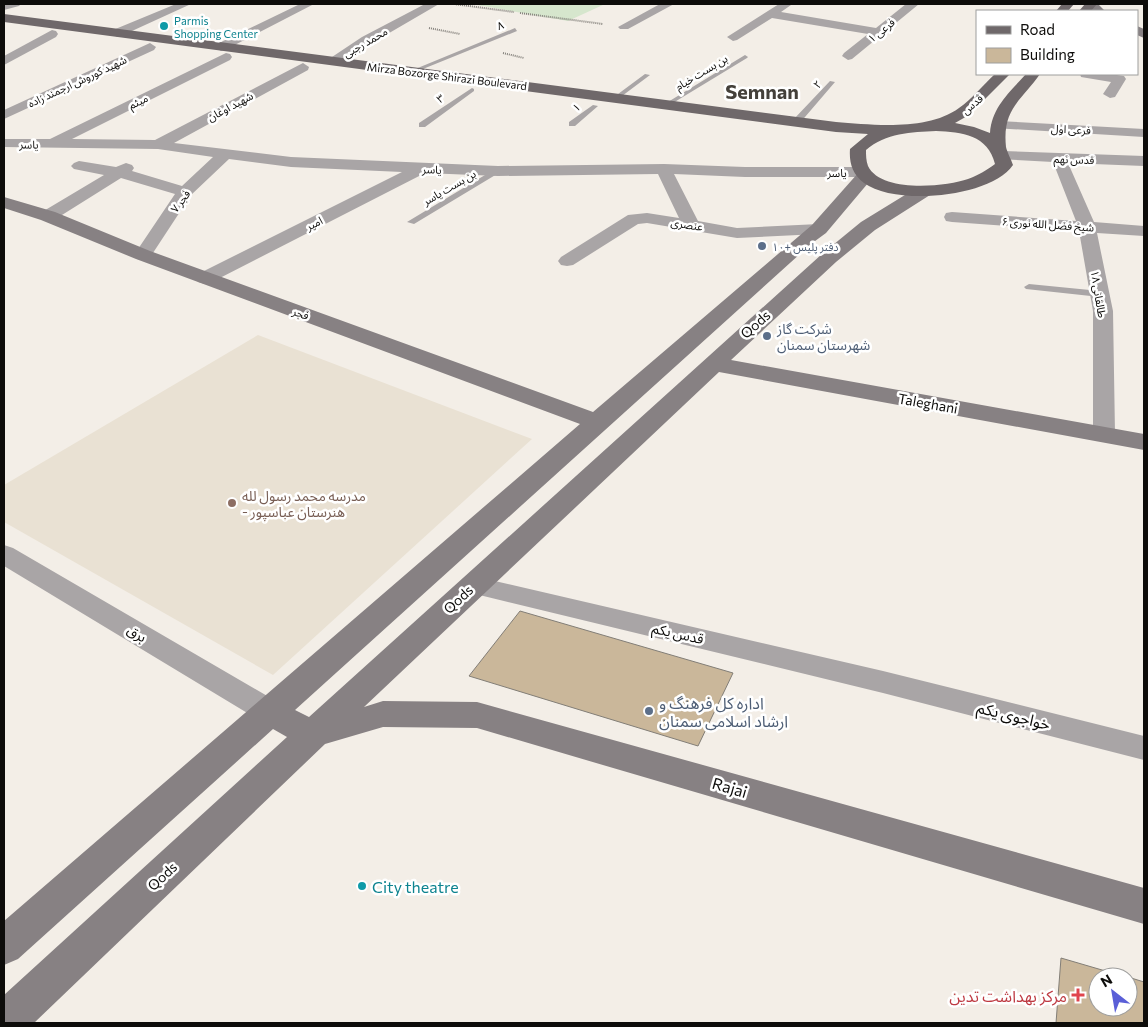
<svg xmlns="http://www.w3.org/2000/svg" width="1148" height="1027" viewBox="0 0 1148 1027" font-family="Commissioner,'Noto Sans Arabic',sans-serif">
<rect width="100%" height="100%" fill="#f3eee7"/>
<path fill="#e9e1d3" d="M258 335 532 439 273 675 4 522V485Z"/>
<path fill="#d6e6cd" d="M472 4H605L568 21Z"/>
<path fill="#cab79a" stroke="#827e77" d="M520 611 733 673 698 746 469 676Z
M1061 958 1126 977H1098V1007H1128V977L1144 982V1023H1056Z"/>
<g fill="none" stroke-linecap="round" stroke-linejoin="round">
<path stroke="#84817c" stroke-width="2" stroke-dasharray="1 1" stroke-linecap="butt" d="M454 4 514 12
M520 13 603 24
M429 28 460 34
M503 53 524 58"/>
<path fill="#a9a5a6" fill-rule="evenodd" d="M515 28 517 31 413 73 408 72Z
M745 55 748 57 747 58 668 106 663 105Z
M645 74 650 75 618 99H614V97Z
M830 81 835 82 799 124H793V120Z
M472 88 474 89V91L425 127H419V123Z
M593 105 598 106 575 126H569V122Z
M495 169 502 171 414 224 407 222Z
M1029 284 1100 291 1105 294 1100 297 1026 289 1024 287Z"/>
<path fill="#a9a5a6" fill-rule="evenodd" d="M4 4H21L19 6 4 10Z
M176 4H191L121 36 117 37 111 33 113 30Z
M300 4H314L225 50 221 51 215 47 217 44Z
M425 4H439L336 64 332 65 326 61 362 37Z
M660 4H674L628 29H620L618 27Z
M779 4 791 5 781 12 876 28 906 4H919L852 59 848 60 842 56 844 53 868 34 772 18 737 40 733 41 727 37Z
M52 30 56 31 58 34 56 37 4 65V56Z
M150 43 156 47 154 50 4 119V110Z
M226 53 230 54 232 57 230 60 72 139 155 140 303 63 309 67 308 70 174 143 291 157 498 166 664 164 745 167H862L868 169 870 172 868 175 862 177H745L674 174 698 221 737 228 819 224 825 225 828 229 825 233 819 234 737 238 647 223 638 224 573 265 567 266 561 265 558 261 561 257 628 215 647 213 679 218 658 174 498 176 425 173 212 282 205 284 198 282 196 278 198 274 402 172 291 167 229 159 191 195 149 259 143 260 137 259 134 255 175 194 121 178 54 220H42L40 216 42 212 104 175 74 169 71 166 74 163 79 161 116 167 126 163 132 165 134 168 132 171 182 186 213 157 158 149 4 147V139H50Z
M1080 74H1110L1124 76 1126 79 1115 97 1110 98 1103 94 1111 82 1081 77Z
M998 121 1144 129V137L993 128 991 125 993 122Z
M1003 151 1144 156V166L1068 163 1094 222 1144 226V236L1097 233 1113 311 1115 434 1112 439 1104 441 1096 439 1093 434V311L1079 231 952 222 946 221 944 217 946 213 952 212 1076 221 1053 162 998 159 995 156 998 153Z
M4 545 13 548 281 704 285 712 281 720 270 724 259 720 4 566Z
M473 576 883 671 1144 736V760L883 693 463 591 460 585 463 579Z"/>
<path fill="#878183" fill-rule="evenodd" d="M1085 4H1098L1105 11H1092Z
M1137 26 1144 29V38L1137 35Z
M865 171 871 172 874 176 826 233 811 244 295 710 309 717 822 254 861 222 918 187 924 186 930 187 933 191 930 195 875 230 836 262 731 360 1144 434V450L719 372 364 707 383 701 477 702 1144 888V924L477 728 383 727 325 744 34 1023H4V995L287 737 273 729 18 959 4 965V921L580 424 136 259 41 220 4 208V197L55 212 150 251 593 412 812 225 859 172Z"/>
<path fill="#6f686a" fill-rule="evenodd" d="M1062 4H1074L1068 11H1056Z
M1085 4H1097L1091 11H1079Z
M4 14 836 122C873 125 928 131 959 108 972 99 983 85 995 74H1010L969 115 955 123 974 127 990 133C992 107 1009 93 1026 74H1040C1021 101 1002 109 1006 147 1007 152 1011 159 1013 165 990 198 895 206 864 183 852 174 849 162 850 149L868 134 836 132 4 22ZM936 131C962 132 988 135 995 164 987 170 979 175 968 179 945 187 881 193 868 166 866 161 866 155 866 150 886 133 911 132 936 131Z"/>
</g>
<g fill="#0f9aa8" stroke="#fff" stroke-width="2">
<circle cx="164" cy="26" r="5"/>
<circle cx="362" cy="886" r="5"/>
</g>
<g fill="#5c6f8a" stroke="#fff" stroke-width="2">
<circle cx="762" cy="246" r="5"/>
<circle cx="767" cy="336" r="5"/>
<circle cx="649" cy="711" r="5"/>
</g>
<circle fill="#8d6e63" stroke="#fff" stroke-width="2" cx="232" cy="503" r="5"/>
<path fill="#e0444e" stroke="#fff" stroke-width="2" d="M1075.5 987.5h5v5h5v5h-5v5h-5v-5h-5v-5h5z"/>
<g text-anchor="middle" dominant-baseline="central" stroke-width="5" stroke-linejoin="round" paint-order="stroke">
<g font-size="11" fill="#0d838f" stroke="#fff" text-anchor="start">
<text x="174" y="20">Parmis<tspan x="174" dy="13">Shopping Center</tspan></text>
</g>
<g font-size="11" fill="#0d0c0a" stroke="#fff">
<text transform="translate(500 25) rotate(-22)">۸</text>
<text transform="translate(881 30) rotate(-39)">فرعی ۱</text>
<text transform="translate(365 42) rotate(-30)">محمد رجبی</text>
<text transform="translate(701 72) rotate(-31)">بن بست خیام</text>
<text transform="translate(447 76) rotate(7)">Mirza Bozorge Shirazi Boulevard</text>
<text transform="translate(77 81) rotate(-25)">شهید کوروش ارجمند زاده</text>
<text transform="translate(817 84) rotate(-48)">۲</text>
<text transform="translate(440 98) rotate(-35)">۳</text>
<text transform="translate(138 101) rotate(-26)">میثم</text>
<text transform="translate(972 104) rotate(-41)">قدس</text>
<text transform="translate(230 106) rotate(-28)">شهید اوغان</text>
<text transform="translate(576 107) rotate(-40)">۱</text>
<text transform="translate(1071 129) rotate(3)">فرعی اول</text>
<text transform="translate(29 144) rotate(1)">یاسر</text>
<text transform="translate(1074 159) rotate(2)">قدس نهم</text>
<text transform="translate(432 169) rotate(2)">یاسر</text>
<text x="837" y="172">یاسر</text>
<text transform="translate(449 187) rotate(-30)">بن بست یاسر</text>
<text transform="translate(180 201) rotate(-53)">فجر ۷</text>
<text transform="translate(314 223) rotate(-27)">امیر</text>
<text transform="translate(687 224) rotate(9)">عنصری</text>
<text transform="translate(1048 224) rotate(4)">شیخ فضل الله نوری ۶</text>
<text transform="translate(1099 294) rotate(81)">طالقانی ۱۸</text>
<text transform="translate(301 313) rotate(20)">فجر</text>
</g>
<g font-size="11" fill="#4e5e75" stroke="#fff" text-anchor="start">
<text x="772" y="246">دفتر پلیس +۱۰</text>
</g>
<g font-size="14" fill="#0d0c0a" stroke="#fff">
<text transform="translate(755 324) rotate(-42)">Qods</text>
<text transform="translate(928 403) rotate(10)">Taleghani</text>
<text transform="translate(458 599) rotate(-43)">Qods</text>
<text transform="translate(137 633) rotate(31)">برق</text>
<text transform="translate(678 633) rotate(13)">قدس یکم</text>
<text transform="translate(162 876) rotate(-43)">Qods</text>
</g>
<g font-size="14" fill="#4e5e75" stroke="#fff" text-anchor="start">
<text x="777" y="328">شرکت گاز<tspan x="777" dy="16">شهرستان سمنان</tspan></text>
</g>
<g font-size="14" fill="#785e54" stroke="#fff" text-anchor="start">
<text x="242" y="495">مدرسه محمد رسول لله<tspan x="242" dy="16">- هنرستان عباسپور</tspan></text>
</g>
<g font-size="16" fill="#4e5e75" stroke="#fff" text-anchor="start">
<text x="659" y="702">اداره کل فرهنگ و<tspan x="659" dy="18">ارشاد اسلامی سمنان</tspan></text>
</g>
<g font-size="16" fill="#0d0c0a" stroke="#fff">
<text transform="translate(1014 715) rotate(14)">خواجوی یکم</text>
<text transform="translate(730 787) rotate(16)">Rajai</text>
</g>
<g font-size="16" fill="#0d838f" stroke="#fff" text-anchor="start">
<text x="372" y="886">City theatre</text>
</g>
<g font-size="16" fill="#be3a42" stroke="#fff" text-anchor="end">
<text x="1067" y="995">مرکز بهداشت تدین</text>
</g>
<g font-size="20" font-weight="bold" fill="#44403a" stroke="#fff">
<text x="762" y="91">Semnan</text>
</g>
</g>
<rect width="1148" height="1027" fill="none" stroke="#0d0c0a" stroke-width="10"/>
<rect x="976" y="10" width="162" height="65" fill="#ffffff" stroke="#9e9e9d"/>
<rect x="986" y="26" width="25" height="8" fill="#6f686a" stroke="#9e9e9d"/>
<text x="1020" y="35" font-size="15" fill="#0d0c0a">Road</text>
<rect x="986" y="48" width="25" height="15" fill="#cab79a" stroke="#9e9e9d"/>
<text x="1020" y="60" font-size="15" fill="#0d0c0a">Building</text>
<g transform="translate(1113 992) rotate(329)"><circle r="24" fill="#ffffff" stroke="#9e9e9d"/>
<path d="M0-4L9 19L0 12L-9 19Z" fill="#5a5fd7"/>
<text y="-8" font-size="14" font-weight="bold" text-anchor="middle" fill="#0d0c0a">N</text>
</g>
</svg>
